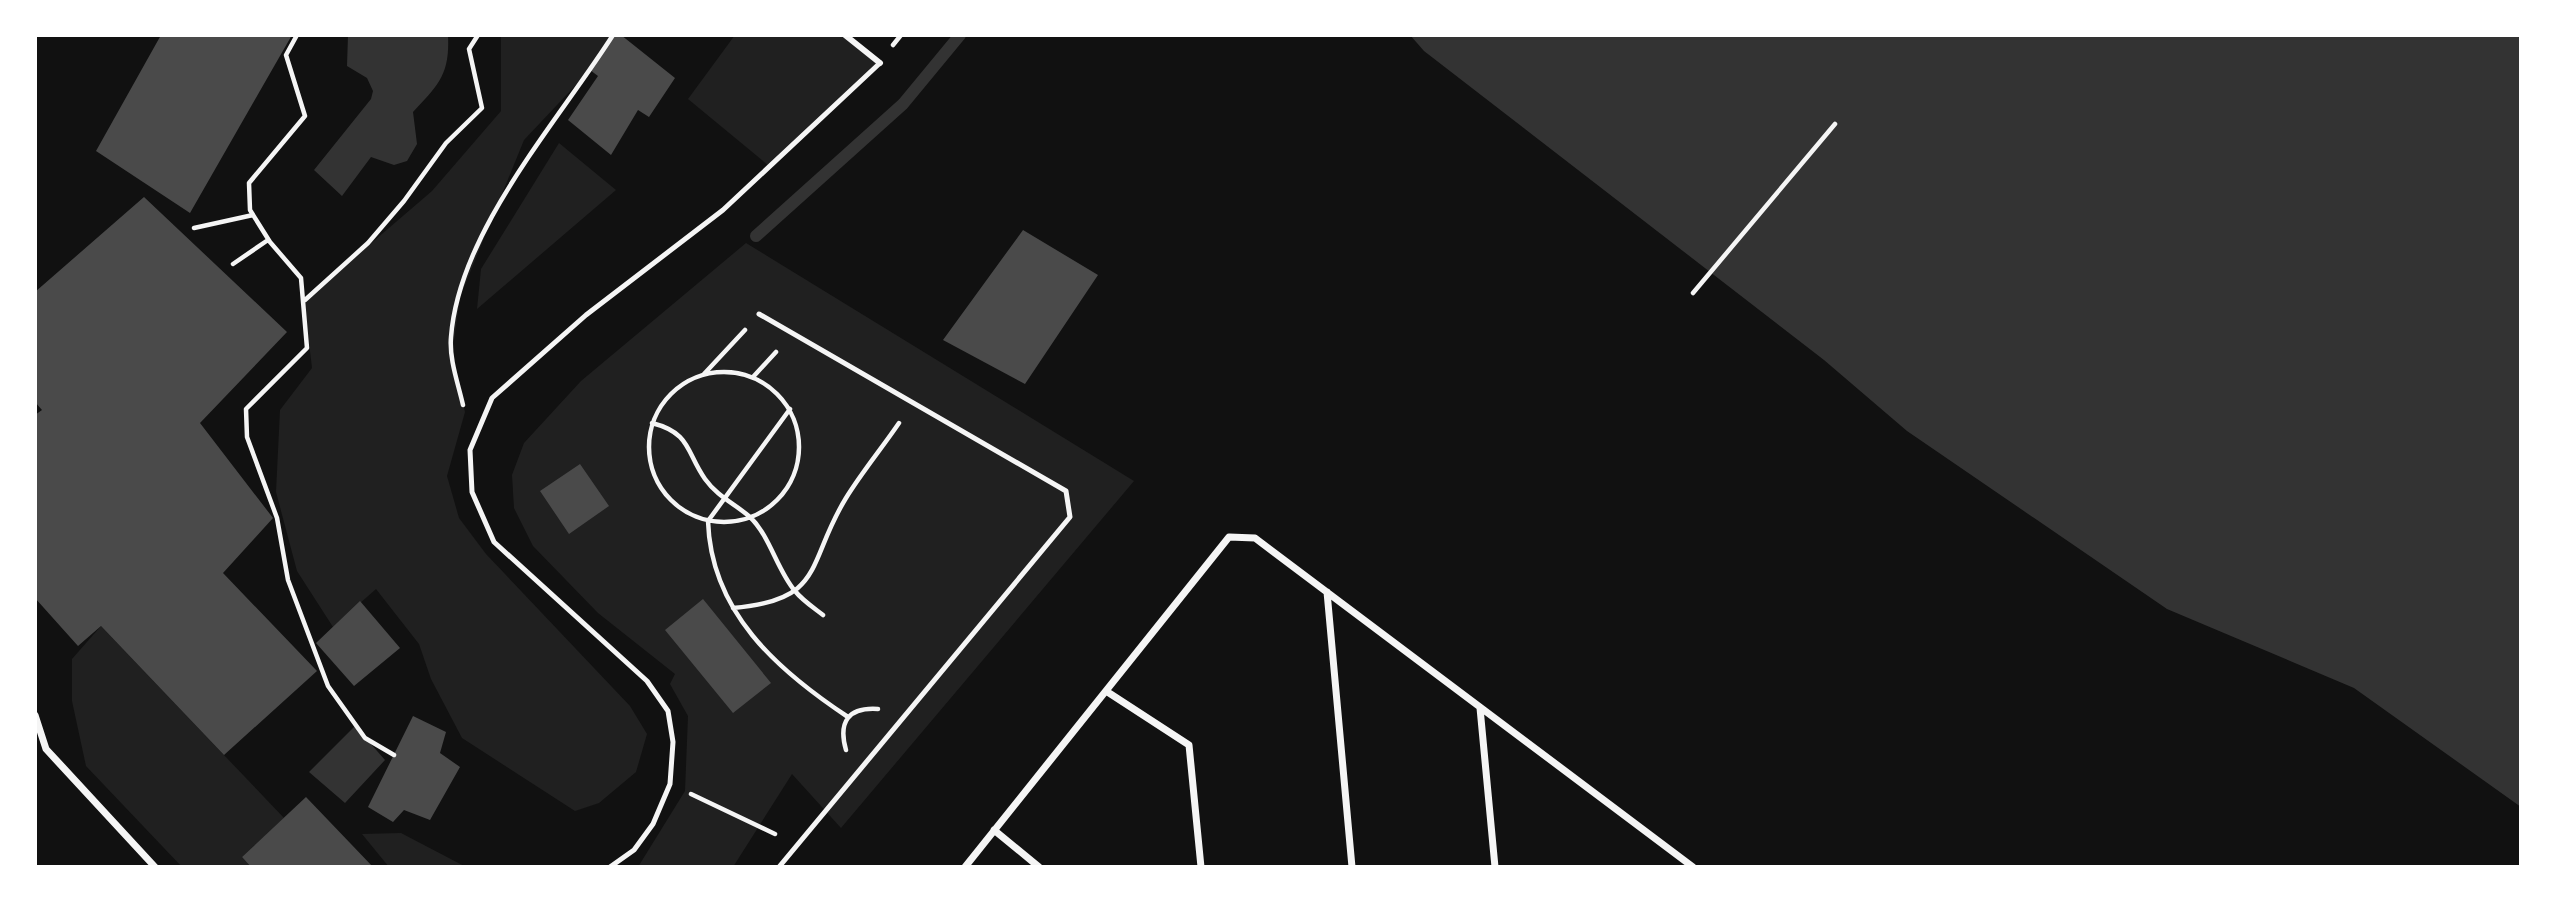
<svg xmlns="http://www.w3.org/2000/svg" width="2556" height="902" viewBox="0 0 2556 902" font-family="Helvetica,sans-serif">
<rect width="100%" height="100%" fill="#111"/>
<path fill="#202020" d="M501 35H615L590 70 524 140 460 297 452 355 465 412 447 476 459 518 486 554 630 706 647 734 636 772 599 803 575 811 462 738 431 679 419 644 376 589 333 627 297 571 276 492 280 410 312 368 304 301 432 191 501 111Z
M735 35H845L880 63 769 166 688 99Z
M559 143 616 190 477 309 481 269Z
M746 243 1134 481 841 828 792 774 733 867H638L685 791 688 716 670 684 675 674 598 613 533 546 514 508 512 475 524 443 581 381Z
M101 626 284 818 242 857 251 867H182L86 766 72 701V659Z
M401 833 466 867H389L362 834Z"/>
<path fill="#333" d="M348 35H448C450 75 438 85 413 112L417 144 407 161 394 165 371 157 342 196 314 170 371 99 373 91 367 78 347 66Z
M1410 35H2521V807L2354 688 2167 609 1907 431 1824 360 1424 51Z
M355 726 385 760 345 803 309 772Z"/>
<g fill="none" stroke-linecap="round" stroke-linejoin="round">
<path stroke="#333" stroke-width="12" d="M756 236 903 104 960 35"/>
</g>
<path fill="#4a4a4a" d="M161 35H292L190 213 96 151Z
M615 35H621L675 78 649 117 638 110 611 155 568 120 598 76 590 70Z
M144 197 287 332 200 423 273 518 223 573 317 671 224 755 101 626 78 646 35 598V415L42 410 35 402V292Z
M1023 230 1098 275 1025 384 943 340Z
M580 464 609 506 569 534 540 491Z
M703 599 771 683 733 713 665 630Z
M360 601 400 648 354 686 316 643Z
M413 716 446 732 440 753 460 767 430 820 404 810 393 822 368 807Z
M306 797 373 867H251L242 857Z"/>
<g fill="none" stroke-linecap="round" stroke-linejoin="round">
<path stroke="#f5f5f5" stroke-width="4.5" d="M297 35 286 55 305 116 249 183 250 210 270 242 301 278 307 348 246 409 247 437 277 518 288 580 328 686 365 738 394 755
M893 45 901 35
M194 228 253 215
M233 264 268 240
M1693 293 1835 124
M305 300 368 243 404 201 446 143 482 108 469 49 478 35
M649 447a75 75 0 1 1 150 0a75 75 0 1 1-150 0Z
M704 374 745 330
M753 377 776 352
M463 405C458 383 449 359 451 337 459 231 557 123 613 35
M790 409 708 521C711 612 777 670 848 717
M652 423C691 433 686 452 705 479 717 496 735 504 750 517 770 536 777 570 795 591 802 600 814 608 823 615
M733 608C826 600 806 563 846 498 862 472 882 448 899 423
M846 750C838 722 848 707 878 709
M691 794 775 834"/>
<path stroke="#f5f5f5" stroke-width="5" d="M759 314 1066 491 1070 517 779 867
M610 867 634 850 653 824 670 784 673 742 668 711 647 681 494 542 472 492 470 450 492 398 586 315 723 210 880 63"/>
<path stroke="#f5f5f5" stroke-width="6" d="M845 35 880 63"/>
<path stroke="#f5f5f5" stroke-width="7" d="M1327 592 1352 867
M1106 691 1189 745 1201 867
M1480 708 1495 867
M35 715 46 749 155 867
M994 830 1039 867
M965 867 1229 537 1255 538 1693 867"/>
</g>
<rect width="2556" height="902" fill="none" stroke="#ffffff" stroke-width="74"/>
</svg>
